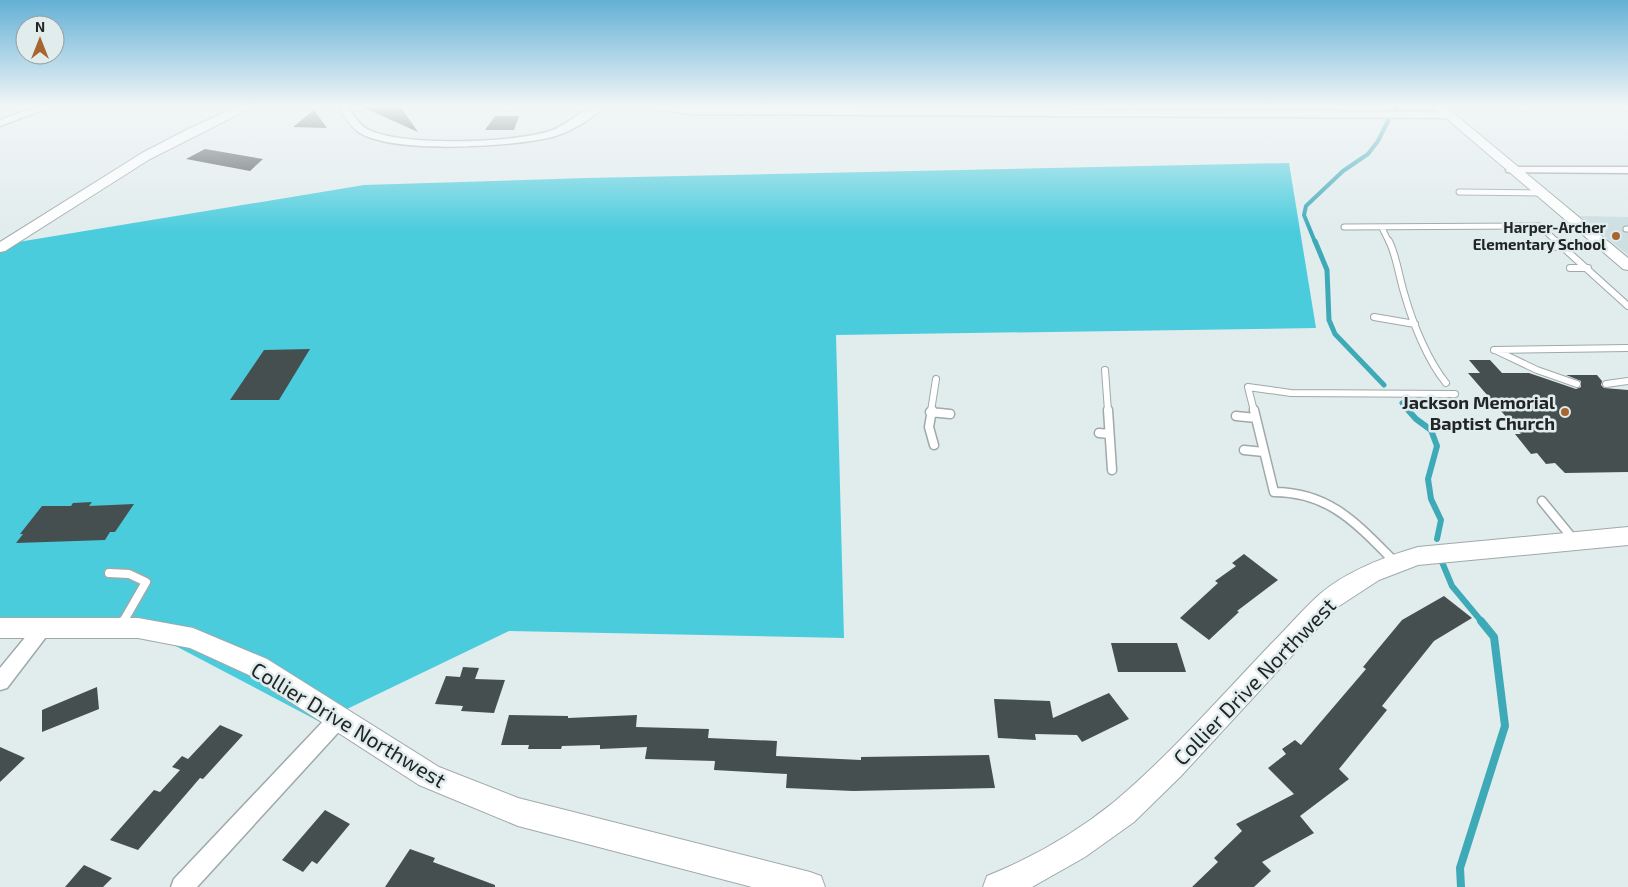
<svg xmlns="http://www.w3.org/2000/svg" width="1628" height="887" viewBox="0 0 1628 887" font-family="'Exo 2',sans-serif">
<rect width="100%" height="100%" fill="#e1eced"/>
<path fill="#ccdfe2" d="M1580 216 1628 217V255Z"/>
<path fill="#4accdd" d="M1289 163 1316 328 836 335 844 638 509 631 320 722 149 632H0V245L364 185 587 178Z"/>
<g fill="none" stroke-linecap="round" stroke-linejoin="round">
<path stroke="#3eaab8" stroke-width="4" d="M1394 111 1397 106
M1315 242 1304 215 1306 206 1343 171 1368 154 1378 141 1389 119"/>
<path stroke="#3eaab8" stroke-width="5" d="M1315 241 1327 270 1329 320 1335 334 1384 385
M1402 403 1409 411"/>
<path stroke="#3eaab8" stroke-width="6" d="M1408 410 1416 419 1431 430 1437 446 1428 479 1431 499 1441 520 1437 539
M1442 562 1452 586 1482 622"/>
<path stroke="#3eaab8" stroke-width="8" d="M1461 887 1460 868 1505 726 1494 637 1481 621"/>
</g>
<path fill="#464f50" d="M360 106H400L418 132Z
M314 110 327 128 293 127Z
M495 116H519L514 130H485Z
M205 149 263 159 250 171 186 159Z
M310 349 279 400H230L264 350Z
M1469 360H1490L1502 373H1529L1576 389 1581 387V381L1566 375H1597L1602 381 1601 385 1604 388 1628 390V472L1565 473 1555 463 1546 464 1537 453 1531 454 1515 434H1521L1468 373H1480Z
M92 502 89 506 134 504 115 532H110L105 540 16 543 23 534H20L42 506H71L73 503Z
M1244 554 1278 580 1237 611 1239 612 1209 640 1180 618 1218 583 1215 581 1236 566 1232 563Z
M1444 596 1472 618 1434 641 1382 706 1387 710 1339 769 1349 779 1300 816 1314 833 1262 862 1271 871 1254 887H1192L1218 862 1214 858 1242 831 1236 824 1294 794 1268 768 1286 754 1282 749 1295 740 1301 745 1366 669 1363 667 1402 620Z
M1111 643H1177L1186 672H1118Z
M463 667 479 668 475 679 505 680 494 713 461 711 463 706 435 704 446 676 460 677Z
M97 687 99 709 42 732V710Z
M1109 693 1129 719 1082 742 1077 735 1035 734 1036 740 998 738 994 699 1050 701 1053 718Z
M509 715 568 716V718L637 715 636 727 709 729 708 738 777 741 776 756 861 760V757L989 755 995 788 853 791 786 788 787 774 714 770 715 761 645 759 647 747 600 749V745L562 746 561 749H528L529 745H501Z
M220 725 243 735 203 779 200 778 138 850 110 840 154 790 160 792 180 770 172 767 182 756 188 759Z
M0 747 25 758 0 782Z
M325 810 350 824 317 864 312 861 303 872 282 860Z
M410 849 435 858 433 862 495 885V887H385Z
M84 865 112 878 103 887H65Z"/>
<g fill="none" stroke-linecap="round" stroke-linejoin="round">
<g stroke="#9fa9aa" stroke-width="7">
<path id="service-far3" d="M1459 192 1539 193
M1344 227 1540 226 1557 242
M1382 228 1389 242
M1626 229H1628"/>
</g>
<g stroke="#9fa9aa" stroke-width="8">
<path id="service-far2" d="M1389 241C1397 257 1399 278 1405 296 1413 324 1428 361 1446 383
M1556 241 1628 306
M1545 247 1603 246
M1570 268H1588
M1374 317 1415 324
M1494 350 1628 348
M1495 350 1537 370 1577 384
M1105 370 1108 411
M1606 384 1628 381
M931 411 936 379
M1254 411 1248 387 1291 393 1455 394"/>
</g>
<g stroke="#9fa9aa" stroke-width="11">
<path id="service-far1" d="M932 410 929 427 934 445
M1108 410 1112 470
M1254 410 1274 492C1330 492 1358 525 1395 562
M930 412 950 414
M1236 416 1256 418
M1099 433 1109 434
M1244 450 1264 452
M1542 501 1574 540
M109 573 129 574 146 582 123 622"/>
</g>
<g stroke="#9fa9aa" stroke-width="12">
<path id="service" d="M122 625 124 621"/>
</g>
<g stroke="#9fa9aa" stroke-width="3">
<path id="minor" d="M39 106H53L0 126V120Z
M338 106H347C353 114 358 124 367 129 401 147 514 143 550 131 566 126 581 110 594 107 597 106 602 106 605 106 592 119 570 132 552 137 512 147 395 154 360 133 350 127 344 115 338 106Z
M649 106 1447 112 1452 115 1447 118 693 114 653 109Z
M1511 167H1628V173L1507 172 1506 170Z
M43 620 49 623 52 628 49 633 7 688 0 690V668L37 623Z
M338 710 345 713 348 719 345 725 197 887H171L174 879 331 713Z"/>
</g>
<g stroke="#9fa9aa" stroke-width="2">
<path id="tertiary" d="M239 106H255L150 159 5 251 0 252V242L142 153 188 129Z
M1432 106H1445L1628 258V270L1623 269Z"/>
</g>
<g stroke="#9fa9aa" stroke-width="2">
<path id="secondary" d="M1628 527V545L1418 565 1379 580 1336 608 1181 776 1134 822 1085 857 1032 887H983L987 876C1032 858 1077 832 1114 802 1171 754 1221 696 1272 643 1288 627 1303 609 1320 594 1347 571 1384 557 1418 547Z
M0 618H138L193 628 267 659 439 767 518 798 810 872 821 876 825 887H752L518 826 419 785 249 675 190 648 138 638H0Z"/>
</g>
<use href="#service-far3" stroke="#fff" stroke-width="5"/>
<use href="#service-far2" stroke="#fff" stroke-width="6"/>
<use href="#service-far1" stroke="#fff" stroke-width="8"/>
<use href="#service" stroke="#fff" stroke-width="10"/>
<use href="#minor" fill="#fff" fill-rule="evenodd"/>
<use href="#tertiary" fill="#fff" fill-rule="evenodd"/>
<use href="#secondary" fill="#fff" fill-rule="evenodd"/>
</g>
<linearGradient id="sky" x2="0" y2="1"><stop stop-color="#64b0d5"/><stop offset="0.46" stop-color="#f2f6f7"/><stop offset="1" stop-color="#f2f6f7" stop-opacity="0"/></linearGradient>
<rect width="1628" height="231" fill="url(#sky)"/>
<g fill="#a76631" stroke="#e1eced" stroke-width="2">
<circle cx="1616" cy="236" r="5"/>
<circle cx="1565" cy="412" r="5"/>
</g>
<g text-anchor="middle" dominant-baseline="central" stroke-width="5" stroke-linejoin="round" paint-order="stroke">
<g font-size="15" font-weight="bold" fill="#212526" stroke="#e1eced" text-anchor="end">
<text x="1606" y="227">Harper-Archer<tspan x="1606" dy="17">Elementary School</tspan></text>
</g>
<g font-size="18" font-weight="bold" fill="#212526" stroke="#e1eced" text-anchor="end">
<text x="1555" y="402">Jackson Memorial<tspan x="1555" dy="21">Baptist Church</tspan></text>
</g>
<g font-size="21" fill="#212526" stroke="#e1eced">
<text transform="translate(1254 681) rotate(-46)">Collier Drive Northwest</text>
<text transform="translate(349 724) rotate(31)">Collier Drive Northwest</text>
</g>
</g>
<g transform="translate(40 40)"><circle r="24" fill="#e1eced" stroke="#949c9d"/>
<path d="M0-4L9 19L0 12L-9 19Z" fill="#a76631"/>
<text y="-8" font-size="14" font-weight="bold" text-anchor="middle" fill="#212526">N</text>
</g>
</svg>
